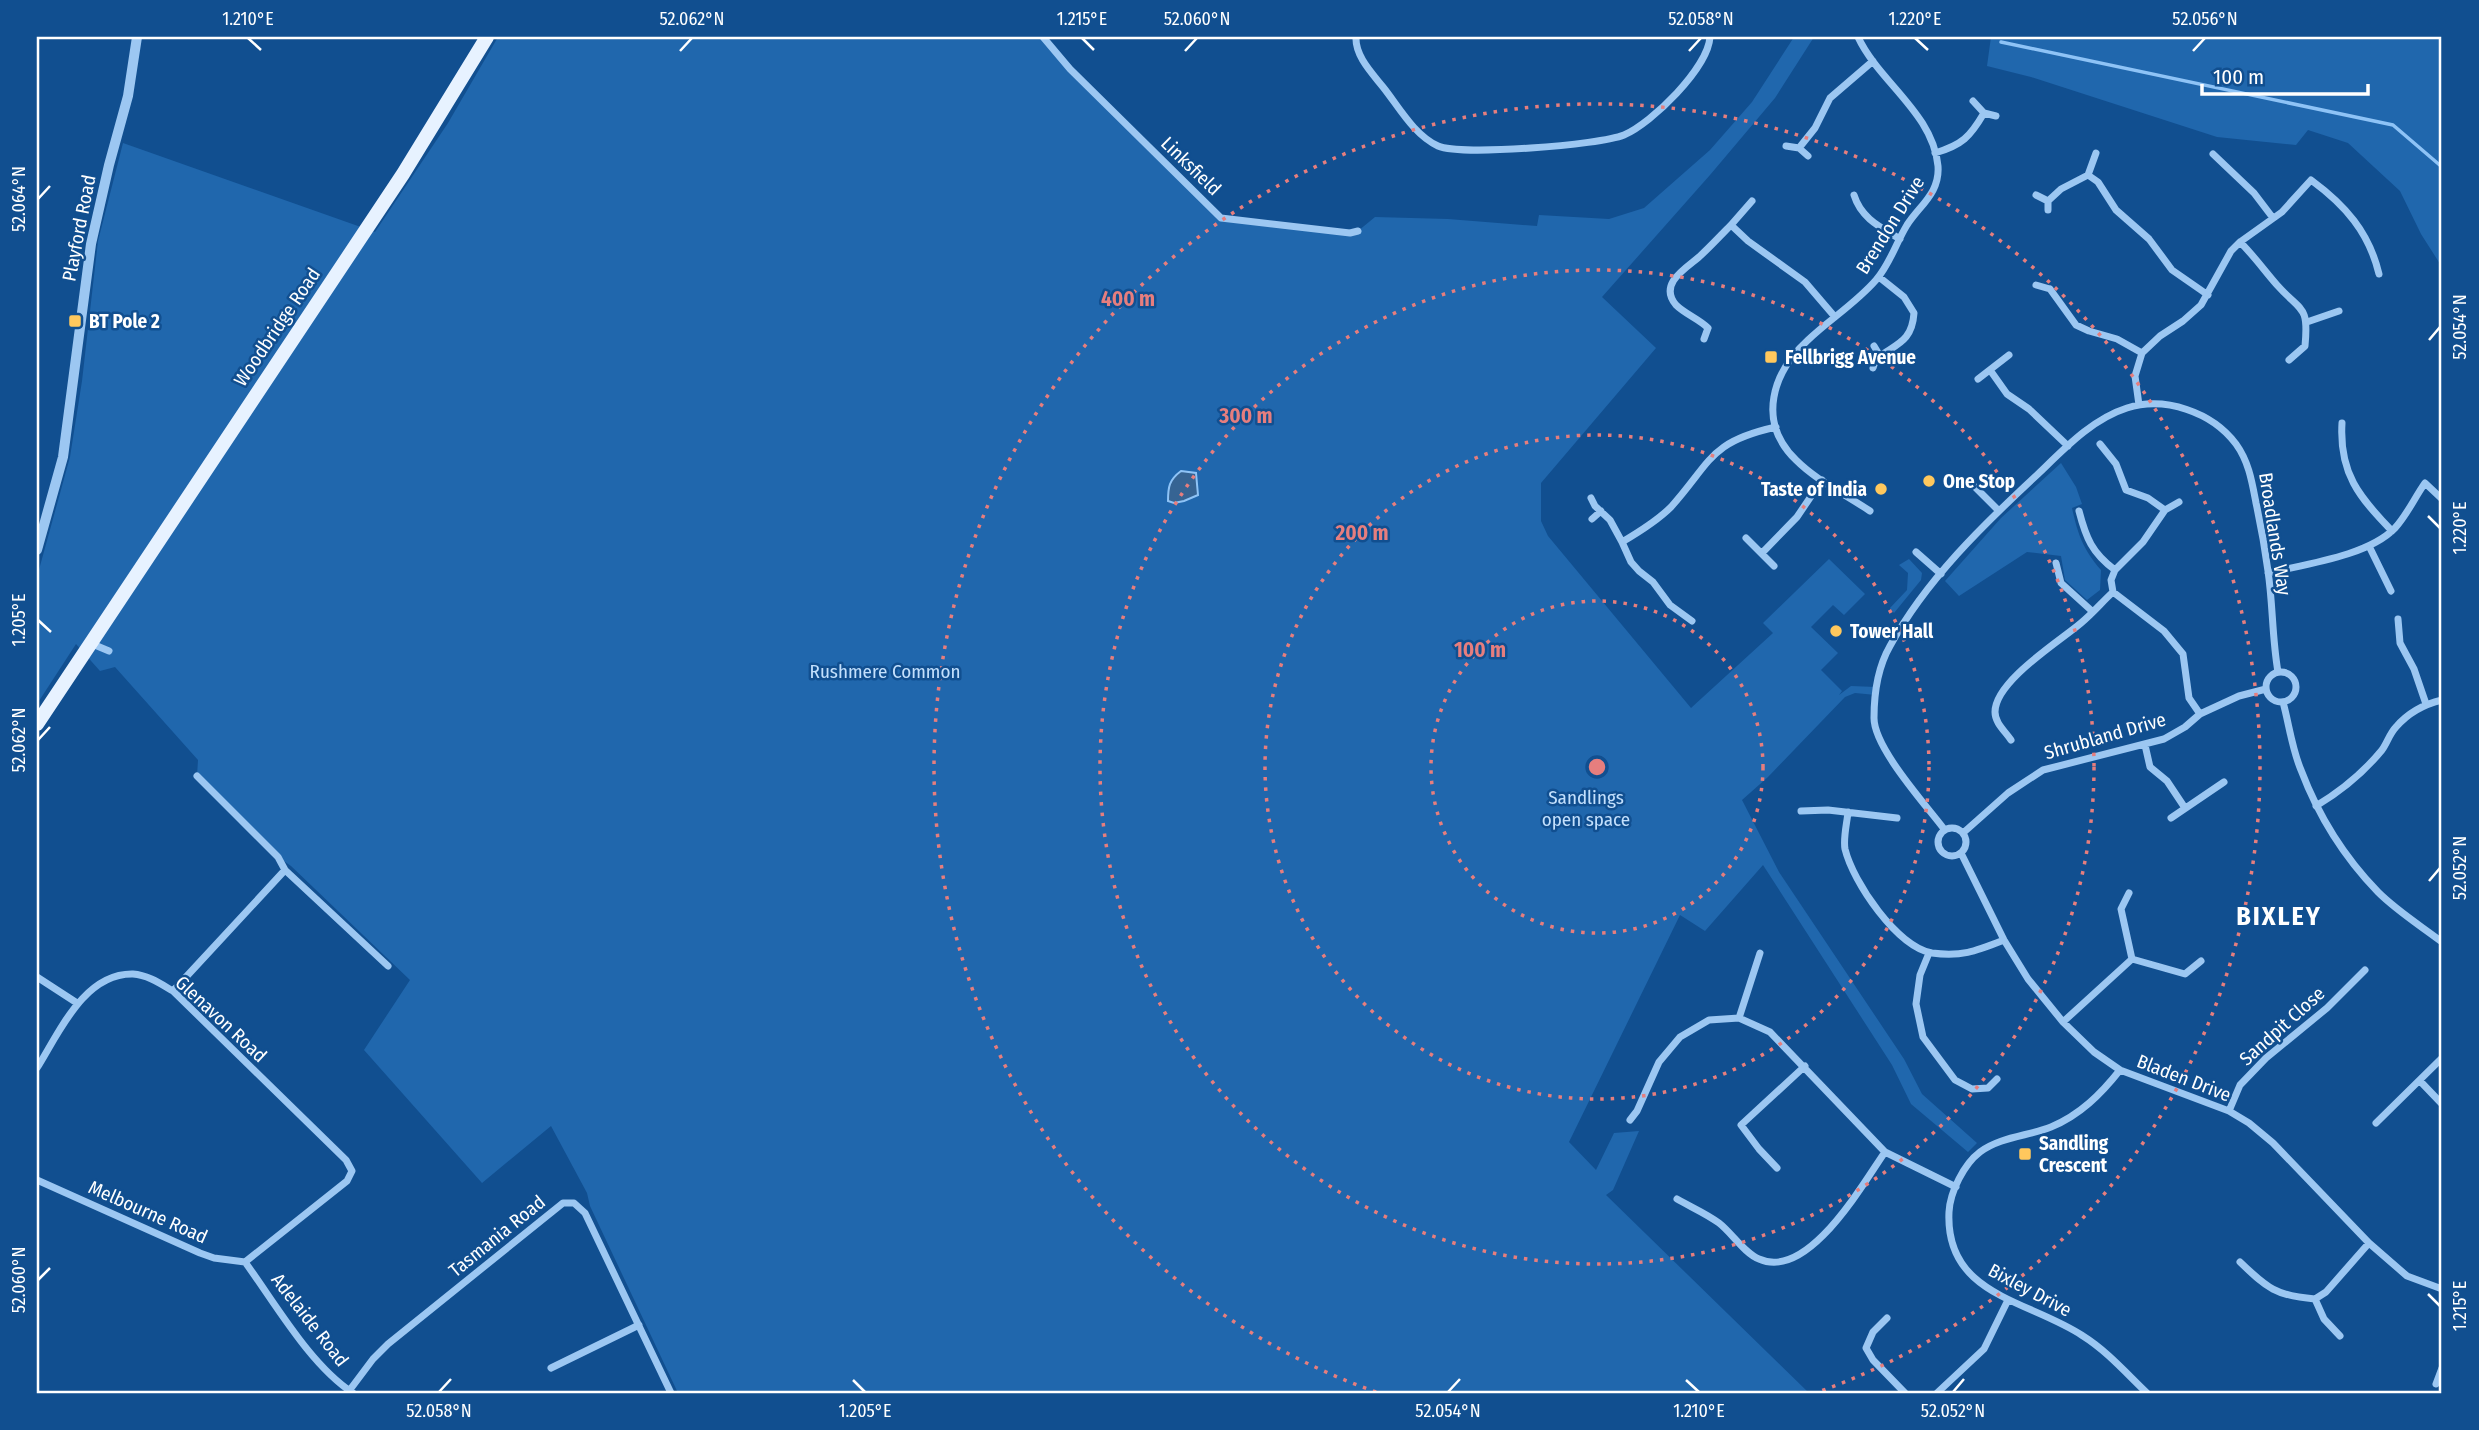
<svg xmlns="http://www.w3.org/2000/svg" width="2479" height="1430" viewBox="0 0 2479 1430" font-family="'Fira Sans Condensed',sans-serif">
<rect width="100%" height="100%" fill="#114f90"/>
<path fill="#2067ad" d="M498 37H1043L1221 218 1358 231 1375 217 1448 219 1537 226 1539 215 1609 219 1644 208 1710 150 1752 102 1794 37H1814L1775 98 1710 175 1602 297 1656 348 1541 483V521L1548 536 1691 708 1773 633 1763 623 1829 559 1865 594 1844 615 1833 605 1811 627 1838 653 1821 670 1842 691 1839 695 1851 686 1876 687V695L1855 693 1845 697 1768 777 1742 800 1779 872 1904 1059 1922 1094 1977 1143 1968 1152 1911 1104 1892 1065 1763 865 1705 931 1680 915 1569 1142 1596 1170 1614 1133 1639 1131 1613 1190 1606 1195 1809 1393H678L590 1206 587 1193 551 1126 482 1183 364 1050 410 980 291 866 278 857 197 776 198 760 115 667 100 671 76 644 37 704V577L70 457 82 381 98 241 123 143 375 232 448 123Z
M1991 37H2442V267L2421 234 2400 191 2348 143 2308 130 2296 145 2217 137 2031 77 1987 66Z
M2061 463 2076 487 2082 504 2072 508C2078 535 2083 549 2101 570L2100 590 2087 600 2065 580 2061 556 2027 552 1959 596 1945 581 2001 518Z
M1909 559 1922 573 1921 580 1894 613 1890 608 1907 590 1908 573 1899 565Z"/>
<path fill="#366493" stroke="#8ec3f6" stroke-width="2" d="M1181 471 1196 473 1198 495 1184 501 1174 503 1168 501C1168 487 1169 480 1181 471Z"/>
<g fill="none" stroke-linecap="round" stroke-linejoin="round">
<path stroke="#8ec3f6" stroke-width="3.5" d="M2001 42 2393 125 2442 167"/>
<path stroke="#9cc7f2" stroke-width="7" d="M1043 37 1070 69 1221 218 1350 233 1358 231
M1356 37C1355 56 1372 73 1383 87 1399 107 1414 135 1438 146 1461 156 1600 145 1624 135 1652 123 1708 68 1710 37
M1858 37C1879 82 1933 113 1938 166 1940 193 1920 205 1907 225 1896 243 1890 264 1876 280 1856 303 1830 319 1808 340 1773 372 1756 421 1796 460 1817 481 1845 494 1870 511
M1973 101 1984 113 1996 116
M1786 146 1799 148 1808 156
M1799 148 1815 128 1830 98 1873 61
M1935 153C1962 145 1970 137 1984 113
M2213 154 2254 193 2273 218
M2088 175 2096 153
M1854 195C1861 218 1880 227 1900 239
M2036 195 2048 201V210
M2048 201 2061 189 2088 175 2098 182 2116 210 2149 239 2172 270 2208 295
M1731 225 1752 201
M2240 242C2254 256 2264 270 2277 285 2301 312 2309 304 2305 346L2289 360
M2036 285 2050 289
M2050 289 2076 325 2089 331 2117 339 2142 353
M2307 322 2339 311
M1708 328C1699 319 1685 314 1676 305 1658 284 1686 268 1699 257 1710 247 1721 235 1731 225L1748 241 1805 282 1835 317
M1704 339 1708 328
M1874 346 1880 356
M1873 368 1876 359C1895 344 1912 343 1914 313L1904 297 1879 277
M1990 370 2007 394 2029 409 2068 446
M1978 379 2009 355
M2139 405 2135 376 2142 353 2160 336 2183 321 2201 305 2231 251 2240 242 2282 212 2311 180C2345 205 2369 232 2379 274
M2342 423C2339 473 2359 497 2392 531
M2100 444 2116 464 2126 490 2148 498 2165 510
M1970 482 1999 511
M1591 498 1595 506 1610 520 1622 542
M2079 511C2086 538 2092 553 2115 570
M1592 519 1601 511
M1746 538 1774 566
M2369 546 2391 591
M1916 552 1941 574
M1762 553 1797 517 1822 480
M2056 563 2061 583 2093 612
M2268 573C2306 564 2368 556 2395 528 2407 515 2415 497 2425 483L2442 499
M2113 592 2111 580 2115 570 2143 542 2165 510 2179 502
M2398 619 2400 643 2414 669 2426 704
M1692 621 1670 605 1653 582 1639 571 1631 562 1622 542C1639 532 1657 521 1671 507 1712 461 1709 442 1776 427
M90 643 109 651
M2266 687a15 15 0 1 1 30 0a15 15 0 1 1-30 0Z
M2283 702C2289 724 2292 749 2301 770 2318 815 2345 858 2378 892 2397 911 2421 926 2442 942
M2011 740C2005 731 1995 723 1995 712 1995 681 2060 641 2081 623 2093 613 2102 602 2113 592L2164 631 2183 654 2189 698 2200 714
M2145 745 2150 767 2167 781 2185 808
M197 776 278 857 285 870 388 966
M2316 806C2341 791 2364 772 2382 750 2387 743 2390 733 2396 727 2408 713 2425 704 2442 700
M1801 811 1828 810 1897 818
M1848 812C1847 823 1843 838 1845 849 1853 882 1897 947 1932 953 1962 957 1976 951 2004 940
M2171 818 2224 782
M1938 842a14 14 0 1 1 28 0a14 14 0 1 1-28 0Z
M1944 829C1926 805 1874 748 1874 718 1874 695 1878 667 1890 646 1926 580 1983 525 2038 474 2064 449 2092 419 2127 408 2165 396 2212 412 2236 444 2249 462 2252 482 2256 503 2261 526 2265 549 2268 571 2273 605 2272 638 2278 672
M1963 833 2008 793 2043 770 2164 739 2185 727 2200 714 2239 696 2266 689
M1961 853 2004 940 2028 979 2063 1022 2094 1052 2120 1070 2229 1111 2249 1123 2273 1143 2369 1243 2407 1276 2442 1289
M2129 893 2121 909 2132 959
M1929 953 1920 975 1916 1004 1923 1037 1955 1080 1972 1089 1988 1088 1997 1079
M2132 959 2185 974 2201 961
M37 977 77 1003
M173 991 285 870
M1739 1018 1760 953
M2063 1022 2132 959
M37 1068C59 1033 84 973 133 974 148 975 161 984 173 991L346 1160 352 1171 347 1181 245 1262 214 1258 200 1253 37 1180
M2120 1070C2101 1094 2080 1115 2051 1127 2028 1136 2000 1137 1980 1152 1964 1164 1950 1192 1949 1212 1945 1296 2029 1300 2083 1336 2107 1351 2127 1374 2147 1393
M2420 1081 2442 1104
M2229 1111 2240 1085 2266 1058 2327 1008 2365 970
M1630 1120 1637 1111 1659 1062 1680 1037 1709 1020 1739 1018 1770 1032 1885 1152 1956 1187
M2376 1123 2442 1058
M1777 1168 1759 1149 1741 1125 1805 1066
M1677 1199C1691 1207 1707 1214 1719 1223 1732 1233 1744 1253 1759 1259 1808 1281 1862 1185 1885 1152
M245 1262C275 1303 310 1365 353 1393
M2240 1262C2267 1288 2276 1296 2315 1299L2324 1319 2340 1336
M2315 1299 2326 1292 2369 1243
M1887 1318 1873 1332 1866 1348 1873 1360 1905 1393
M551 1368 639 1325
M2436 1384 2442 1368
M349 1391 373 1359 388 1344 563 1203H574L585 1213 671 1393
M1937 1393 1984 1349 2008 1300"/>
<path stroke="#9cc7f2" stroke-width="10" d="M37 550 63 457 91 244 109 165 128 96 137 37"/>
<path stroke="#e7f2ff" stroke-width="14" d="M37 724 403 174 487 37"/>
</g>
<path fill="none" stroke="#fff" stroke-width="2.5" d="M248 38 261 50M1082 38 1094 50M1915 38 1928 50M680 51 692 38M1185 51 1197 38M1689 51 1701 38M2193 51 2205 38M38 199 50 186M2429 340 2440 327M2428 516 2440 528M38 620 51 632M38 740 50 727M2429 881 2440 868M38 1280 50 1268M2428 1294 2440 1306M853 1380 865 1392M1686 1380 1699 1392M439 1392 451 1379M1448 1392 1460 1379M1953 1392 1964 1379"/>
<g fill="none" stroke="#e67e7e" stroke-width="3.5" stroke-dasharray="3.5 7">
<circle cx="1597" cy="767" r="166"/>
<circle cx="1597" cy="767" r="332"/>
<circle cx="1597" cy="767" r="497"/>
<path d="M1376 1392A663 663 0 1 1 1818 1392"/>
</g>
<g fill="#ffc85d" stroke="#114f90" stroke-width="2.5">
<rect x="68" y="314" width="14" height="14" rx="3.5"/>
<rect x="1764" y="350" width="14" height="14" rx="3.5"/>
<circle cx="1929" cy="481" r="7"/>
<circle cx="1881" cy="489" r="7"/>
<circle cx="1836" cy="631" r="7"/>
<rect x="2018" y="1147" width="14" height="14" rx="3.5"/>
</g>
<g text-anchor="middle" dominant-baseline="central" stroke-width="5" stroke-linejoin="round" paint-order="stroke">
<g font-size="19" fill="#fff" stroke="#114f90">
<text transform="translate(1191 166) rotate(44)">Linksfield</text>
<text transform="translate(1890 225) rotate(-58)">Brendon Drive</text>
<text transform="translate(79 228) rotate(-79)">Playford Road</text>
<text transform="translate(277 327) rotate(-56)">Woodbridge Road</text>
<text transform="translate(2275 534) rotate(81)">Broadlands Way</text>
<text transform="translate(2105 736) rotate(-16)">Shrubland Drive</text>
<text transform="translate(221 1019) rotate(43)">Glenavon Road</text>
<text transform="translate(2282 1026) rotate(-42)">Sandpit Close</text>
<text transform="translate(2184 1078) rotate(21)">Bladen Drive</text>
<text transform="translate(148 1212) rotate(24)">Melbourne Road</text>
<text transform="translate(497 1236) rotate(-39)">Tasmania Road</text>
<text transform="translate(2030 1290) rotate(28)">Bixley Drive</text>
<text transform="translate(310 1320) rotate(52)">Adelaide Road</text>
</g>
<g font-size="19" font-weight="bold" fill="#fff" stroke="#114f90" text-anchor="start">
<text x="89" y="321">BT Pole 2</text>
<text x="1785" y="357">Fellbrigg Avenue</text>
<text x="1943" y="481">One Stop</text>
<text x="1867" y="489" text-anchor="end">Taste of India</text>
<text x="1850" y="631">Tower Hall</text>
<text x="2039" y="1143">Sandling<tspan x="2039" dy="22">Crescent</tspan></text>
</g>
<g font-size="19" fill="#c3e0fd" stroke="#114f90">
<text x="885" y="671">Rushmere Common</text>
<text x="1586" y="797">Sandlings<tspan x="1586" dy="22">open space</tspan></text>
</g>
<g font-size="26" font-weight="bold" letter-spacing="2" fill="#fff" stroke="#114f90">
<text x="2279" y="916">BIXLEY</text>
</g>
</g>
<circle cx="1597" cy="767" r="10" fill="#e67e7e" stroke="#114f90" stroke-width="3.5"/>
<g font-size="21" text-anchor="middle" font-weight="bold" fill="#e67e7e" stroke="#114f90" stroke-width="5" stroke-linejoin="round" paint-order="stroke">
<text x="1128" y="306">400 m</text>
<text x="1246" y="423">300 m</text>
<text x="1362" y="540">200 m</text>
<text x="1480" y="657">100 m</text>
</g>
<rect width="2479" height="1430" fill="none" stroke="#114f90" stroke-width="77"/>
<path d="M2202 84v10h166v-10" fill="none" stroke="#ffffff" stroke-width="3.5"/>
<text x="2213" y="84" font-size="21" fill="#ffffff" stroke="#114f90" stroke-width="5" paint-order="stroke">100 m</text>
<rect x="38" y="38" width="2402" height="1354" fill="none" stroke="#fff" stroke-width="2.5"/>
<g font-size="18" text-anchor="middle" fill="#fff">
<text x="248" y="25">1.210°E</text>
<text x="692" y="25">52.062°N</text>
<text x="1082" y="25">1.215°E</text>
<text x="1197" y="25">52.060°N</text>
<text x="1701" y="25">52.058°N</text>
<text x="1915" y="25">1.220°E</text>
<text x="2205" y="25">52.056°N</text>
<text transform="translate(19 199) rotate(-90)" y="6">52.064°N</text>
<text transform="translate(2460 327) rotate(-90)" y="6">52.054°N</text>
<text transform="translate(2460 528) rotate(-90)" y="6">1.220°E</text>
<text transform="translate(19 620) rotate(-90)" y="6">1.205°E</text>
<text transform="translate(19 740) rotate(-90)" y="6">52.062°N</text>
<text transform="translate(2460 868) rotate(-90)" y="6">52.052°N</text>
<text transform="translate(19 1280) rotate(-90)" y="6">52.060°N</text>
<text transform="translate(2460 1306) rotate(-90)" y="6">1.215°E</text>
<text x="439" y="1417">52.058°N</text>
<text x="865" y="1417">1.205°E</text>
<text x="1448" y="1417">52.054°N</text>
<text x="1699" y="1417">1.210°E</text>
<text x="1953" y="1417">52.052°N</text>
</g>
</svg>
